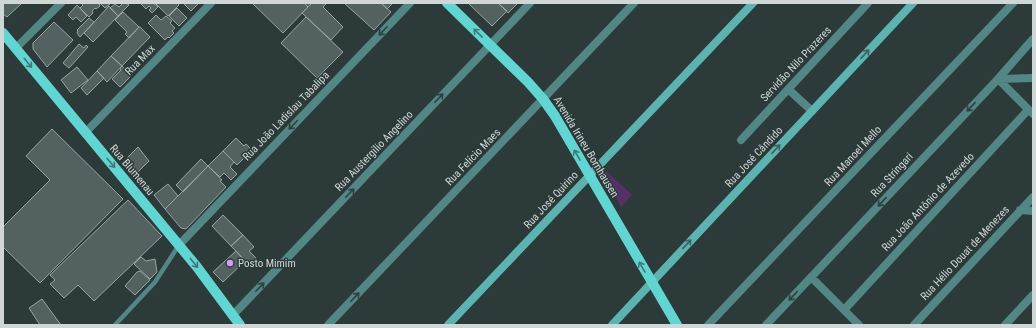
<svg xmlns="http://www.w3.org/2000/svg" width="1036" height="328" viewBox="0 0 1036 328" font-family="'Roboto Condensed',sans-serif">
<rect width="100%" height="100%" fill="#2d3a3a"/>
<path fill="#563168" d="M606 171 632 195 621 207 603 174Z"/>
<path fill="#536261" stroke="#95a5a4" d="M3 3H22L7 17 3 14Z
M81 3H99L100 6 96 9 95 8 92 11 93 13 89 17 80 8 83 5Z
M100 3H108L110 4 105 8Z
M123 3H126L129 5 118 16 110 8 115 4 119 7Z
M140 3H153L158 7 152 13 149 10 151 8 149 6 146 9Z
M158 3H177L179 5 168 16 156 4Z
M183 3H199L191 11Z
M252 3H304L308 7 283 33Z
M304 3H312L308 7Z
M312 3H327L323 7 343 27 331 40 302 13Z
M344 3H381L391 12 374 30Z
M381 3H393L387 9Z
M468 3H498L507 11 492 26Z
M498 3H518L508 13Z
M77 5 87 16 81 22 76 17 73 20 68 15Z
M109 6 118 16 93 42 84 33Z
M177 8 187 18 179 26 169 16Z
M123 12 139 27 129 38 125 34 127 32 115 20Z
M156 15 161 20 166 16 172 21 170 23 175 28 172 31 174 33 169 38 168 37 165 40 148 23Z
M306 17 343 52 317 78 281 43Z
M89 18 94 22 80 37 77 33 78 31 77 30Z
M54 22 73 40 47 67 33 49V43Z
M139 27H140L150 37 122 66 111 56Z
M79 44 84 48 86 45 88 47 69 68 63 63Z
M111 56 122 66 107 82 97 71Z
M122 66 131 76 120 87 112 79 121 70 120 68Z
M77 67 88 80 71 93 61 80Z
M97 71 104 78 87 95 81 88Z
M52 129 123 199 40 283 3 247V227L50 180 26 156Z
M236 138 244 146 246 144 252 150 237 165 223 151Z
M138 147 149 161 138 172 127 158Z
M223 151 234 162 230 167 237 174 231 180 224 173 220 177 208 166Z
M201 159 208 166 183 192 176 185Z
M208 166 222 180 220 181 226 187 186 229 181 228 165 209Z
M168 184 178 196 165 209 154 195Z
M128 200 162 236 94 301 78 285 64 298 50 284 55 280 50 275Z
M223 215 243 235 231 246 212 226Z
M243 235 254 247 249 251 257 259 250 266 231 246Z
M236 251 245 261 223 282 213 272Z
M141 257 146 261 155 259 157 272 150 279 134 264Z
M140 271 150 280 135 295 125 286 137 272Z
M42 299 61 325H40L29 308Z"/>
<g fill="none" stroke-linecap="round" stroke-linejoin="round">
<path stroke="#538785" stroke-width="4.5" d="M115 325 155 282 179 245"/>
<path stroke="#538785" stroke-width="8" d="M16 48 61 3
M998 79 1033 114
M998 79 1033 78
M788 89 812 111
M85 133 211 3
M741 140 868 3
M1020 210 1033 211
M179 245 410 3
M811 277 859 325
M844 310 1028 110
M233 315 530 3
M328 325 634 3
M708 325 1013 3
M766 325 998 79 1033 39
M914 325 1033 197
M1005 325 1033 295"/>
<path stroke="#5cb3b0" stroke-width="8" d="M448 325 753 3
M612 325 913 3"/>
<path stroke="#61d5d2" stroke-width="10" d="M447 3 528 82 543 99 555 116 677 325
M3 33 197 267 240 325"/>
</g>
<defs><path id="oneway-shaft" d="M-6 0H5M1.5-3L5.5 0L1.5 3" fill="none" stroke-width="1.6" stroke-linecap="round" stroke-linejoin="round"/></defs>
<g stroke="#314242">
<use href="#oneway-shaft" transform="translate(383 31) rotate(134)"/>
<use href="#oneway-shaft" transform="translate(439 98) rotate(-46)"/>
<use href="#oneway-shaft" transform="translate(971 107) rotate(133)"/>
<use href="#oneway-shaft" transform="translate(293 125) rotate(134)"/>
<use href="#oneway-shaft" transform="translate(350 193) rotate(-46)"/>
<use href="#oneway-shaft" transform="translate(882 202) rotate(133)"/>
<use href="#oneway-shaft" transform="translate(260 287) rotate(-46)"/>
<use href="#oneway-shaft" transform="translate(793 296) rotate(133)"/>
<use href="#oneway-shaft" transform="translate(355 297) rotate(-46)"/>
</g>
<g stroke="#427877">
<use href="#oneway-shaft" transform="translate(478 33) rotate(-136)"/>
<use href="#oneway-shaft" transform="translate(28 63) rotate(51)"/>
<use href="#oneway-shaft" transform="translate(577 155) rotate(-120)"/>
<use href="#oneway-shaft" transform="translate(111 163) rotate(50)"/>
<use href="#oneway-shaft" transform="translate(194 263) rotate(51)"/>
<use href="#oneway-shaft" transform="translate(642 267) rotate(-120)"/>
</g>
<g stroke="#3d6463">
<use href="#oneway-shaft" transform="translate(865 54) rotate(-47)"/>
<use href="#oneway-shaft" transform="translate(776 149) rotate(-47)"/>
<use href="#oneway-shaft" transform="translate(687 244) rotate(-47)"/>
</g>
<circle fill="#d89af8" stroke="#2d3a3a" stroke-width="1.5" cx="230" cy="263" r="4"/>
<g text-anchor="middle" dominant-baseline="central" stroke-width="3" stroke-linejoin="round" paint-order="stroke">
<g font-size="11" fill="#ced7d6" stroke="#2d3a3a">
<text transform="translate(140 60) rotate(-46)">Rua Max</text>
<text transform="translate(796 64) rotate(-47)">Servidão Nilo Prazeres</text>
<text transform="translate(286 116) rotate(-46)">Rua João Ladislau Tabalipa</text>
<text transform="translate(586 147) rotate(59)">Avenida Irineu Bornhausen</text>
<text transform="translate(374 151) rotate(-46)">Rua Austergílio Angelino</text>
<text transform="translate(853 156) rotate(-47)">Rua Manoel Mello</text>
<text transform="translate(473 157) rotate(-46)">Rua Felício Maes</text>
<text transform="translate(754 157) rotate(-47)">Rua José Cândido</text>
<text transform="translate(132 170) rotate(50)">Rua Blumenau</text>
<text transform="translate(892 175) rotate(-47)">Rua Stringari</text>
<text transform="translate(551 200) rotate(-47)">Rua José Quirino</text>
<text transform="translate(928 202) rotate(-47)">Rua João Antônio de Azevedo</text>
<text transform="translate(965 253) rotate(-47)">Rua Hélio Douat de Menezes</text>
</g>
<g font-size="11" fill="#ced7d6" stroke="#2d3a3a" text-anchor="start">
<text x="238" y="263">Posto Mimim</text>
</g>
</g>
<rect width="1036" height="328" fill="none" stroke="#ced7d6" stroke-width="8"/>
</svg>
